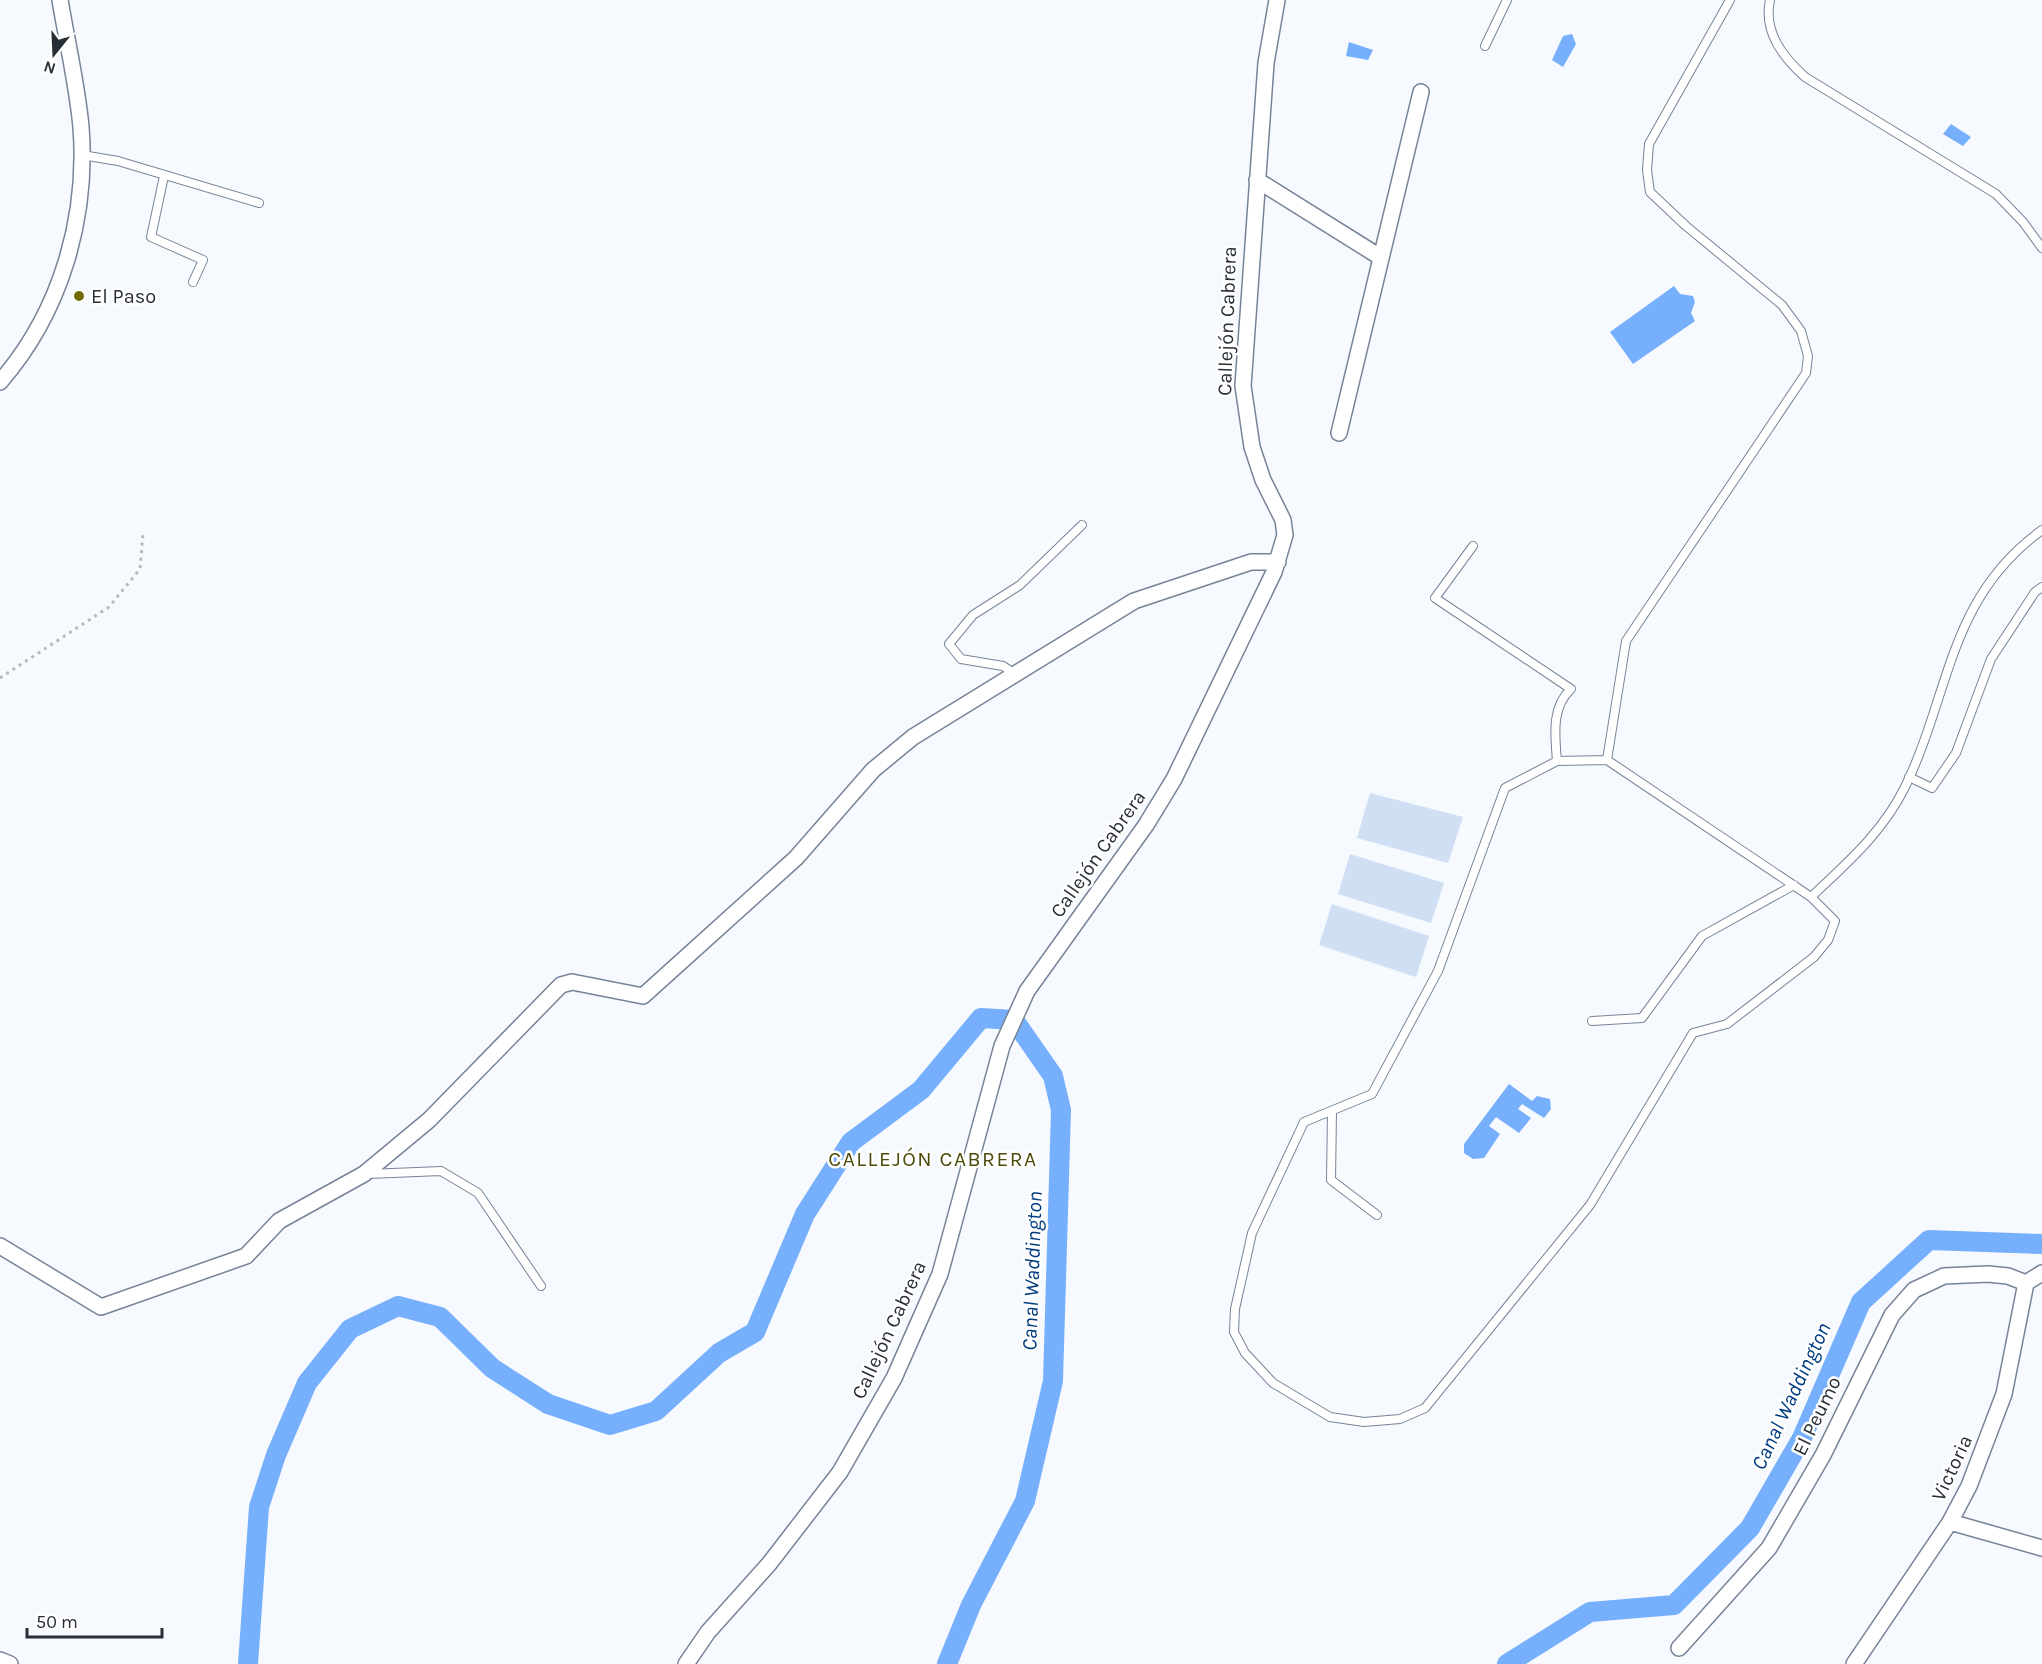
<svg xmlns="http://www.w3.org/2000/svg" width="2042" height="1664" viewBox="0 0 2042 1664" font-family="Karla,sans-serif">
<rect width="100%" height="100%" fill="#f6f9fe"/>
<path fill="#cfdff4" d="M1370 793 1463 817 1448 863 1357 838Z
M1350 854 1444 883 1431 923 1338 894Z
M1332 904 1429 936 1416 977 1319 945Z"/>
<path fill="#76affc" d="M1572 34 1576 44 1563 67 1552 60 1563 36Z
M1349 42 1373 50 1368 60 1346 56Z
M1951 124 1971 137 1963 146 1943 134Z
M1674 286 1680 294 1693 296 1695 302 1691 313 1695 321 1633 364 1610 332Z
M1509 1084 1532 1101 1537 1096 1550 1099 1551 1109 1544 1118 1522 1104 1518 1109 1531 1118 1519 1133 1496 1117 1489 1126 1500 1134 1484 1158 1473 1159 1464 1153V1144Z"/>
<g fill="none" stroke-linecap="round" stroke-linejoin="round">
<path stroke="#76affc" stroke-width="20" d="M248 1664 259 1507 276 1455 307 1383 350 1329 398 1306 440 1317 492 1368 548 1404 610 1425 656 1411 719 1353 755 1332 805 1214 851 1142 921 1090 981 1018 1014 1020 1053 1076 1061 1110 1053 1381 1025 1501 971 1605 947 1664
M1507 1664 1590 1612 1674 1605 1750 1528 1802 1438 1861 1302 1929 1240 2042 1244"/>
<g stroke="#768498" stroke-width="10">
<path id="lane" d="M1770 0C1763 32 1783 57 1805 77L1996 194 2023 222 2042 248
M1485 46 1507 0
M82 155 118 161 259 203
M164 176 151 237 203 260 193 282
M1473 546 1435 598 1571 689C1551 707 1555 736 1557 761L1607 760 1811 897
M1015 674 1003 666 961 659 949 644 973 615 1020 585 1082 525
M1607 760 1626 641 1806 373 1808 356 1801 331 1782 305 1686 226 1650 192 1647 170 1649 144 1730 0
M1557 761 1505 788 1438 971 1372 1094 1304 1122 1252 1233 1235 1309 1234 1332 1245 1353 1273 1383 1330 1417 1364 1422 1400 1419 1425 1408 1590 1205 1693 1033 1727 1024 1814 957 1828 940 1835 921 1811 897C1847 863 1883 832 1905 787 1951 692 1948 598 2042 530
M1909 777 1932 788 1956 753 1991 659 2035 592 2042 587
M1592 1021 1642 1018 1702 936 1794 885
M1332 1111 1331 1180 1377 1215
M368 1174 441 1171 478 1193 541 1286"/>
</g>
<g stroke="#768498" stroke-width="18">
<path id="street" d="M1257 180 1380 257
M0 382C61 312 88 218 81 127 77 84 67 42 60 0
M1339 433 1421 92
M0 1246 101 1307 246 1256 279 1221 364 1174 429 1120 561 985 572 982 643 996 796 858 873 770 913 737 1134 601 1251 562H1278
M1950 1522 2042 1548
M1679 1648 1769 1548 1823 1455 1892 1315 1914 1290 1944 1276 1988 1274 2008 1276 2026 1283
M0 1660 10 1664
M686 1664 708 1632 769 1564 840 1472 894 1378 940 1274 1002 1046 1027 991 1146 825 1174 779 1274 572 1285 535 1283 520 1263 480 1252 447 1243 386 1266 63 1277 0
M1854 1664 1950 1522 1969 1486 2004 1394 2026 1283 2042 1273"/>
</g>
<path stroke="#b7bbc1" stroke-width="3" stroke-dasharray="3 4.5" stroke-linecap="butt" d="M0 678 109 607 140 569 143 534"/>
<use href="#lane" stroke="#fff" stroke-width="8"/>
<use href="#street" stroke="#fff" stroke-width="15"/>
</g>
<circle fill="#706b07" stroke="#fff" stroke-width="2" cx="79" cy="296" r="6"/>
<g text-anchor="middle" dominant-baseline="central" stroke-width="5" stroke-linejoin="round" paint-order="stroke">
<g font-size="20" fill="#282e36" stroke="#fff" text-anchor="start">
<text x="91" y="296">El Paso</text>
</g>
<g font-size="20" fill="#282e36" stroke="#fff">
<text transform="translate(1227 321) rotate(-88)">Callejón Cabrera</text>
<text transform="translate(1098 854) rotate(-55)">Callejón Cabrera</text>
<text transform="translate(889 1330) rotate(-65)">Callejón Cabrera</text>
<text transform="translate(1817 1416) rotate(-64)">El Peumo</text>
<text transform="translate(1952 1468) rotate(-65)">Victoria</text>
</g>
<g font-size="21" letter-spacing="1.5" fill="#4d4a0a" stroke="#fff">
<text x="933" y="1159">CALLEJÓN CABRERA</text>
</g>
<g font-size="21" font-style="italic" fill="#013c7f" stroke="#fff">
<text transform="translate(1032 1271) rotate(-88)">Canal Waddington</text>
<text transform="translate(1791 1396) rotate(-65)">Canal Waddington</text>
</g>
</g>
<g transform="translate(54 54) rotate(198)" stroke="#ffffff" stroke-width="4.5" paint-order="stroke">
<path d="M0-4.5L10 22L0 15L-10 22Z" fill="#282e36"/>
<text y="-9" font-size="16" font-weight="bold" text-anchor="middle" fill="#282e36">N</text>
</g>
<path d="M27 1628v9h135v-9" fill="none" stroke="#282e36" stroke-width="3"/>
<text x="36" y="1628" font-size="18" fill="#282e36" stroke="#ffffff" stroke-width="4.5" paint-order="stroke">50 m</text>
</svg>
